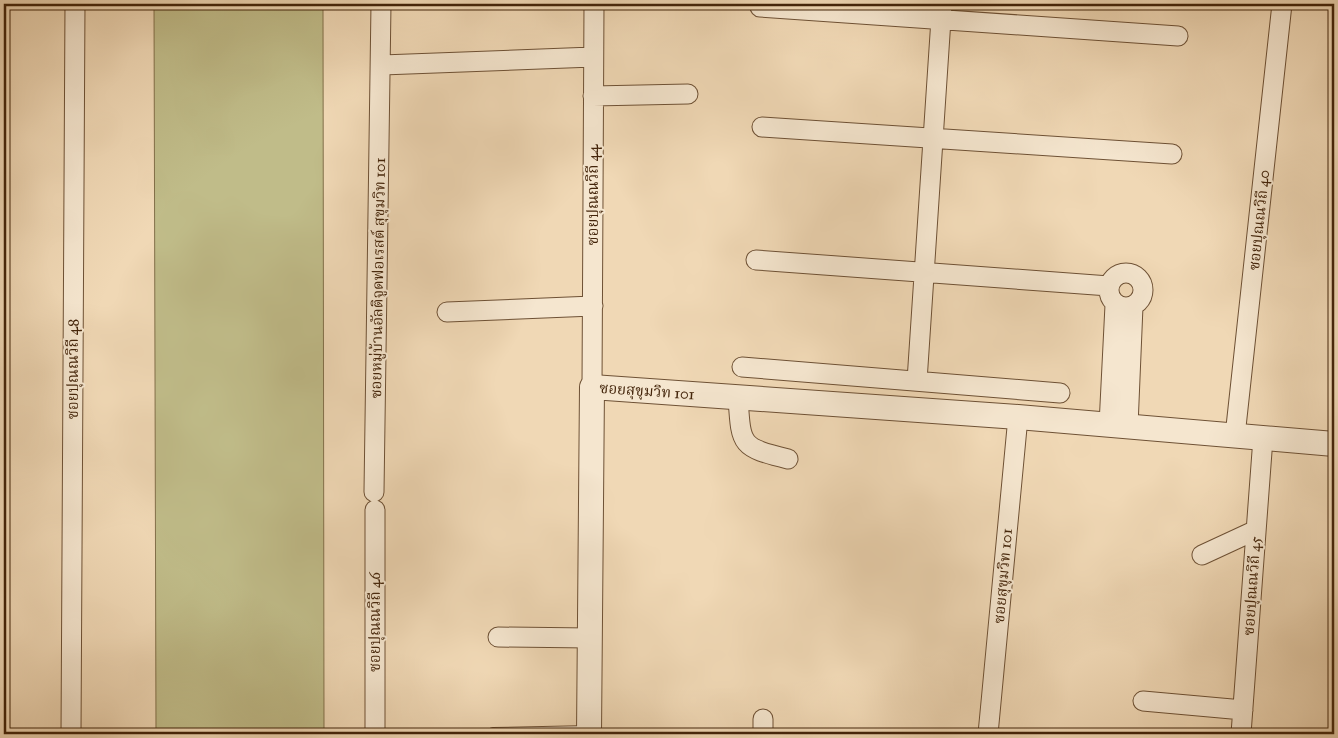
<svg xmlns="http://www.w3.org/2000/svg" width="1338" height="738" viewBox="0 0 1338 738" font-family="'IM FELL Great Primer','Noto Serif Thai',serif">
<rect width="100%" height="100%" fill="#f0d8b5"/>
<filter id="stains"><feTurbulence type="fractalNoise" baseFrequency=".004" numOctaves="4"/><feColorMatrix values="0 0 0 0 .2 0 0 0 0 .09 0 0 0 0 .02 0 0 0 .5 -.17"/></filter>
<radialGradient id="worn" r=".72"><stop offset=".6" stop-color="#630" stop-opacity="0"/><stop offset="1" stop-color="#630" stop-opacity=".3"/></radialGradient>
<path fill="#c0bc89" stroke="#82704a" d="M154 4H323L324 734H156Z"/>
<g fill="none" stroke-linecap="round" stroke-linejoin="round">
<g stroke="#6e5135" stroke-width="12">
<path id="service" d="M493 733 589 731"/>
</g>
<g stroke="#6e5135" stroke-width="21">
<path id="minor" d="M760 7 1178 36
M382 65 593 57
M593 96 688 94
M762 127 1172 154
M756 260 1109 286
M1109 290a17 17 0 1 1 34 0a17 17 0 1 1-34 0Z
M447 312 593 306
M742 367 1060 393
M917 381 942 4
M592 387 594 4
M738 397C741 446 740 447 788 459
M1109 425 1115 305
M1128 426 1133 306
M1235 436 1282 4
M374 492 381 4
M1202 555 1256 530
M498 637 590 638
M1143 701 1243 710
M763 719V734
M71 734 75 4
M375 734V510
M988 734 1018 417
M1241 734 1263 438"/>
</g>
<g stroke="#6e5135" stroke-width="26">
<path id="tertiary" d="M589 734 592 387 1018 417 1334 444"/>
</g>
<use href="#service" stroke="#f5e6cf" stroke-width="10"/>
<use href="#minor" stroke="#f5e6cf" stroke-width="19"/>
<use href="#tertiary" stroke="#f5e6cf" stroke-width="24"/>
</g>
<g text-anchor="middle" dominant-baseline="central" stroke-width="4" stroke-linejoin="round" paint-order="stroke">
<g font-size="15" fill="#43240a" stroke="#f5e6cf">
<text transform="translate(593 195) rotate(-90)">ซอยปุณณวิถี 44</text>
<text transform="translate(1259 220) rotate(-84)">ซอยปุณณวิถี 40</text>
<text transform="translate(378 278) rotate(-89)">ซอยหมู่บ้านอัลติจูดฟอเรสต์ สุขุมวิท 101</text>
<text transform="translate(73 369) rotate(-90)">ซอยปุณณวิถี 48</text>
<text transform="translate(647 391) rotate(4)">ซอยสุขุมวิท 101</text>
<text transform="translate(1003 576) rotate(-85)">ซอยสุขุมวิท 101</text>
<text transform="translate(1252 586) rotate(-86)">ซอยปุณณวิถี 45</text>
<text transform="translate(375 622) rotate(-90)">ซอยปุณณวิถี 46</text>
</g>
</g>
<rect width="1338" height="738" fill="none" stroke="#f0d8b5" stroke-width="20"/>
<rect x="5" y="5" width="1328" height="728" fill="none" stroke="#43240a" stroke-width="2.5"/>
<rect x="10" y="10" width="1318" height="718" fill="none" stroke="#43240a"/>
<rect width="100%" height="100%" filter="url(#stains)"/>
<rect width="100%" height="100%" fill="url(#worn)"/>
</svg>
